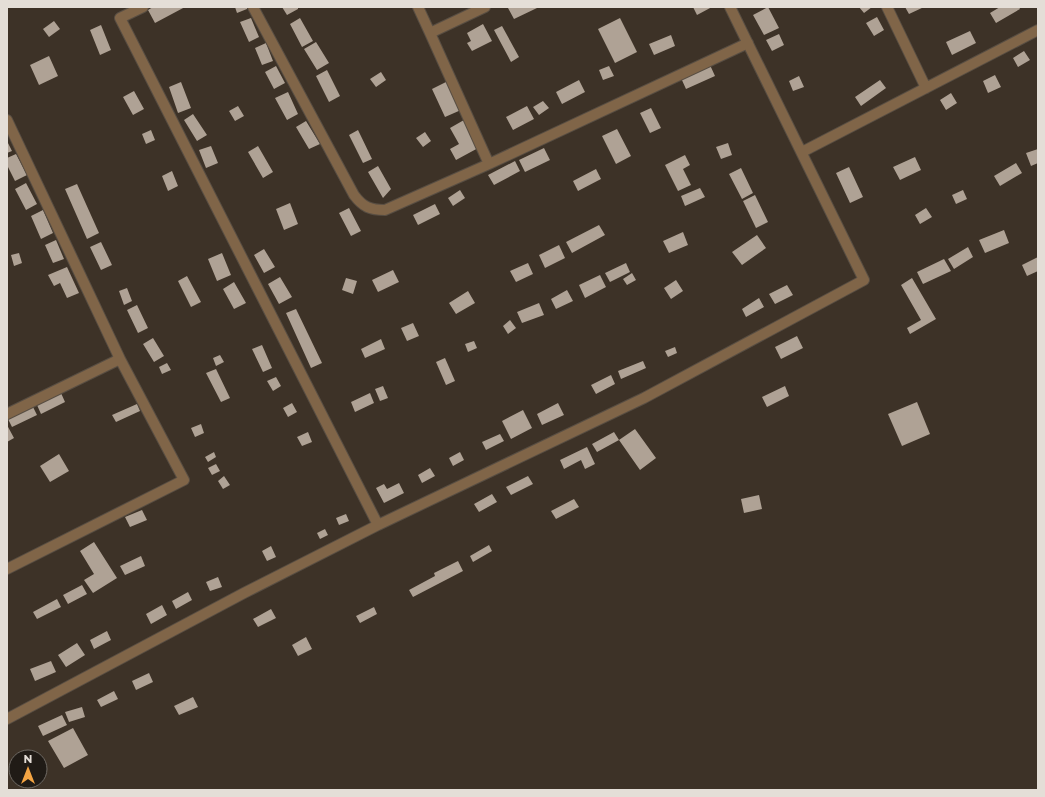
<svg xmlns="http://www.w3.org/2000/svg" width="1045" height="797" viewBox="0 0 1045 797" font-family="Montserrat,sans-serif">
<rect width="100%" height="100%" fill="#3d3227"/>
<path fill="#afa295" d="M153 7H185L155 23 148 10Z
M235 7H247V9L237 13Z
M282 7H298V9L287 15Z
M511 7H536L537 8 514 19 508 8Z
M693 7H712L697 15Z
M768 7 779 28 764 35 753 15Z
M859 7H872L864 13Z
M905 7H924L909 14Z
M1000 7H1019L1020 9 996 23 990 13Z
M877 17 884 30 874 36 866 23Z
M251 18 259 37 249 42 240 22Z
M300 18 313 41 302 47 290 24Z
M620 18 637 52 615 63 598 29Z
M54 21 60 29 49 37 43 29Z
M483 24 492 41 472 51 467 43 471 41 467 33Z
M101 25 111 50 100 55 90 30Z
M502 26 519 57 511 62 494 30Z
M970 31 976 43 952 55 946 42Z
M779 34 784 45 772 51 766 40Z
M671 35 675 46 654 55 649 44Z
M316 42 329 63 317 70 304 49Z
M266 43 273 61 262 65 255 48Z
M1024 51 1030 60 1018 67 1013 58Z
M49 56 58 76 39 85 30 65Z
M710 65 715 76 686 89 681 78Z
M276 66 285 83 274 89 265 72Z
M609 66 614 76 603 80 599 70Z
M327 70 340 96 329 102 316 76Z
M381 72 386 80 376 87 370 79Z
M995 75 1001 87 988 93 983 81Z
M799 76 804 87 793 91 789 81Z
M579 80 585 92 562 104 556 92Z
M880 80 886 88 861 106 855 97Z
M448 81 461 110 445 117 432 89Z
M181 82 191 108 178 113 169 87Z
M134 91 144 109 133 115 123 97Z
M288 92 298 114 287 120 275 98Z
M951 93 957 103 946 110 940 100Z
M543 101 549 108 539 115 533 107Z
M238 106 244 116 235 121 229 111Z
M527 106 534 119 513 130 506 117Z
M651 108 661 128 650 133 640 113Z
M193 114 207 135 197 141 184 120Z
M464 120 480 147 456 160 450 149 459 144 450 128Z
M306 121 320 144 309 149 296 127Z
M617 129 631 156 616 164 602 136Z
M151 130 155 140 146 144 142 134Z
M358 130 372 159 363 163 349 135Z
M425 132 431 141 423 147 416 138Z
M7 141 12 151 7 153Z
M728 143 732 155 721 159 716 147Z
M211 146 218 163 206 168 199 150Z
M258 146 273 172 263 178 248 152Z
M544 148 550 160 525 172 519 160Z
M1038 149V163L1031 166 1026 153Z
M16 154 27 175 15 181 7 165V158Z
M685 155 690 165 683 169 691 185 678 191 665 165Z
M915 157 921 170 900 180 893 167Z
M515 161 520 171 494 185 488 175Z
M1016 163 1022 173 1000 186 994 176Z
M378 166 391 189 383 198 368 172Z
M849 167 863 197 850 203 836 173Z
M741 168 753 193 742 199 729 174Z
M596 169 601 179 578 191 573 181Z
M172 171 178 186 168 191 162 176Z
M26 183 37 204 26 210 15 189Z
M77 184 99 233 87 239 65 189Z
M700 188 705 197 685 206 681 196Z
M460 190 465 198 453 206 448 198Z
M963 190 967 199 956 204 952 195Z
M755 195 768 222 756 228 743 201Z
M290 203 298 224 284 230 276 209Z
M435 204 440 214 418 225 413 215Z
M349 208 361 231 351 236 339 213Z
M926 208 932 217 920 224 915 215Z
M43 210 53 233 41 239 31 216Z
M599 225 605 235 572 253 566 242Z
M1004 230 1009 243 985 253 979 240Z
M683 232 688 245 669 253 663 241Z
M757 235 766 248 742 265 732 252Z
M56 240 64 259 53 263 45 245Z
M101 242 112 265 101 270 90 247Z
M559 245 565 258 545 268 539 255Z
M968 247 973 257 954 269 948 259Z
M264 249 275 267 264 273 254 255Z
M19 253 22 263 14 266 11 255Z
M222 253 231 275 217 281 208 259Z
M1038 257V271L1027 276 1022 265Z
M944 259 951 271 923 284 917 272Z
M528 263 533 274 516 282 510 271Z
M626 263 630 272 610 282 605 273Z
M67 267 79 293 67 298 60 283 54 286 48 275Z
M393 270 399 282 378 292 372 280Z
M632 273 636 280 627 285 623 279Z
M600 275 606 287 585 298 579 285Z
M187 276 201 302 191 307 178 281Z
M280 277 292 297 279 304 268 284Z
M346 278 357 281 353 294 342 290Z
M912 278 936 319 910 334 907 328 921 320 901 285Z
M676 280 683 291 671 299 664 288Z
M234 282 246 303 234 309 223 289Z
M787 285 793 295 775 304 769 294Z
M127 288 132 301 124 305 119 291Z
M567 290 573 301 556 309 551 299Z
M468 291 475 303 456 314 449 303Z
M759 298 764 307 746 317 742 309Z
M539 303 544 315 522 323 517 312Z
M137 305 148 328 138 333 127 310Z
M296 309 322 363 311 368 286 313Z
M510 320 516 328 508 334 503 326Z
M413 323 419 336 407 341 401 328Z
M797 336 803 348 781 359 775 347Z
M153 338 164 356 154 362 143 344Z
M381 339 385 349 365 358 361 349Z
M474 341 477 348 468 352 465 344Z
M262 345 272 368 263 372 252 349Z
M675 347 677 353 668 357 665 351Z
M220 355 224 362 216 366 213 358Z
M445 358 455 381 446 385 436 362Z
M643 361 646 368 621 379 618 371Z
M167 363 171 370 162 374 159 367Z
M216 369 230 398 221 402 206 373Z
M611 375 615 384 596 394 591 385Z
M276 377 281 386 273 391 267 381Z
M383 386 388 398 380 401 375 389Z
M785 386 789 396 767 407 762 397Z
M61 393 65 402 41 414 37 405Z
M370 393 374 403 355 412 351 402Z
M917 402 930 434 902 446 888 414Z
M292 403 297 412 288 417 283 408Z
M558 403 564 415 542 425 537 414Z
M137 404 140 411 116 422 112 415Z
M33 407 37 415 12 427 8 419Z
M523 410 532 428 511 439 502 421Z
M201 424 204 433 195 437 191 428Z
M7 425 14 438 7 442Z
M635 429 656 458 640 470 619 440Z
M308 432 312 442 302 446 297 437Z
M614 432 619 440 597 452 592 444Z
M500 434 504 441 486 450 482 442Z
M587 447 595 464 585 469 581 460 564 469 560 460Z
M214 452 216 457 208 462 205 457Z
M460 452 464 460 453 466 449 458Z
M59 454 69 471 50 482 40 466Z
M216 464 220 471 212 475 208 468Z
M430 468 435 476 422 483 418 475Z
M224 476 230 485 223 489 218 481Z
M528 476 533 484 511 495 506 487Z
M399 483 404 493 384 503 376 488 384 484 387 489Z
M492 494 497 502 479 512 474 504Z
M759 495 762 509 744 513 741 499Z
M574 499 579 507 556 519 551 511Z
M142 510 147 520 130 527 125 517Z
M346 514 349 521 339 525 336 518Z
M325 529 328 535 320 539 317 533Z
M94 542 117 578 93 593 84 580 94 574 80 551Z
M489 545 492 551 473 562 470 556Z
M271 546 276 557 267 561 262 551Z
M141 556 145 566 125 575 120 566Z
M458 561 463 571 413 597 409 590 435 576 434 573Z
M218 577 222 587 210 591 206 582Z
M82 585 87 594 68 604 63 595Z
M188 592 192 600 176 609 172 601Z
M57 599 61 607 37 619 33 612Z
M162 605 167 615 151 624 146 614Z
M374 607 377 614 360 623 356 616Z
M271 609 276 618 258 627 253 619Z
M107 631 111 640 94 649 90 640Z
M306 637 312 649 298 656 292 645Z
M77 643 85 655 66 667 58 655Z
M51 661 56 672 35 681 30 669Z
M149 673 153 682 136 690 132 681Z
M114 691 118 699 101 707 97 700Z
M193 697 198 707 179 715 174 706Z
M82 707 85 717 69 722 65 712Z
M62 715 67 725 43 736 38 726Z
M73 728 88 755 64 768 48 741Z"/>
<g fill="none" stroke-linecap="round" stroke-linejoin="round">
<g stroke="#584e43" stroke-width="12">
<path id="street" d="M143 7 120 18 378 525
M253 7 354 195C363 207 370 210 385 210L489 164 748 43
M418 7 430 33 489 164
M887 7 926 88
M430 33 485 7
M7 120 120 359 184 480 7 569
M802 152 1038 30
M7 414 120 359
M7 719 244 593 378 525 644 398 864 280 730 7"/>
</g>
<use href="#street" stroke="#806548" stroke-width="10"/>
</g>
<rect width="1045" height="797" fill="none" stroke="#e4ded7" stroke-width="16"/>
<g transform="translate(28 769)"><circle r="19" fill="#201b16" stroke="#6e6963"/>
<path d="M0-3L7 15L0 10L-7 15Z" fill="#f3a443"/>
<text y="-6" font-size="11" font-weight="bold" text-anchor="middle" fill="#e4ded7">N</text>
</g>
</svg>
